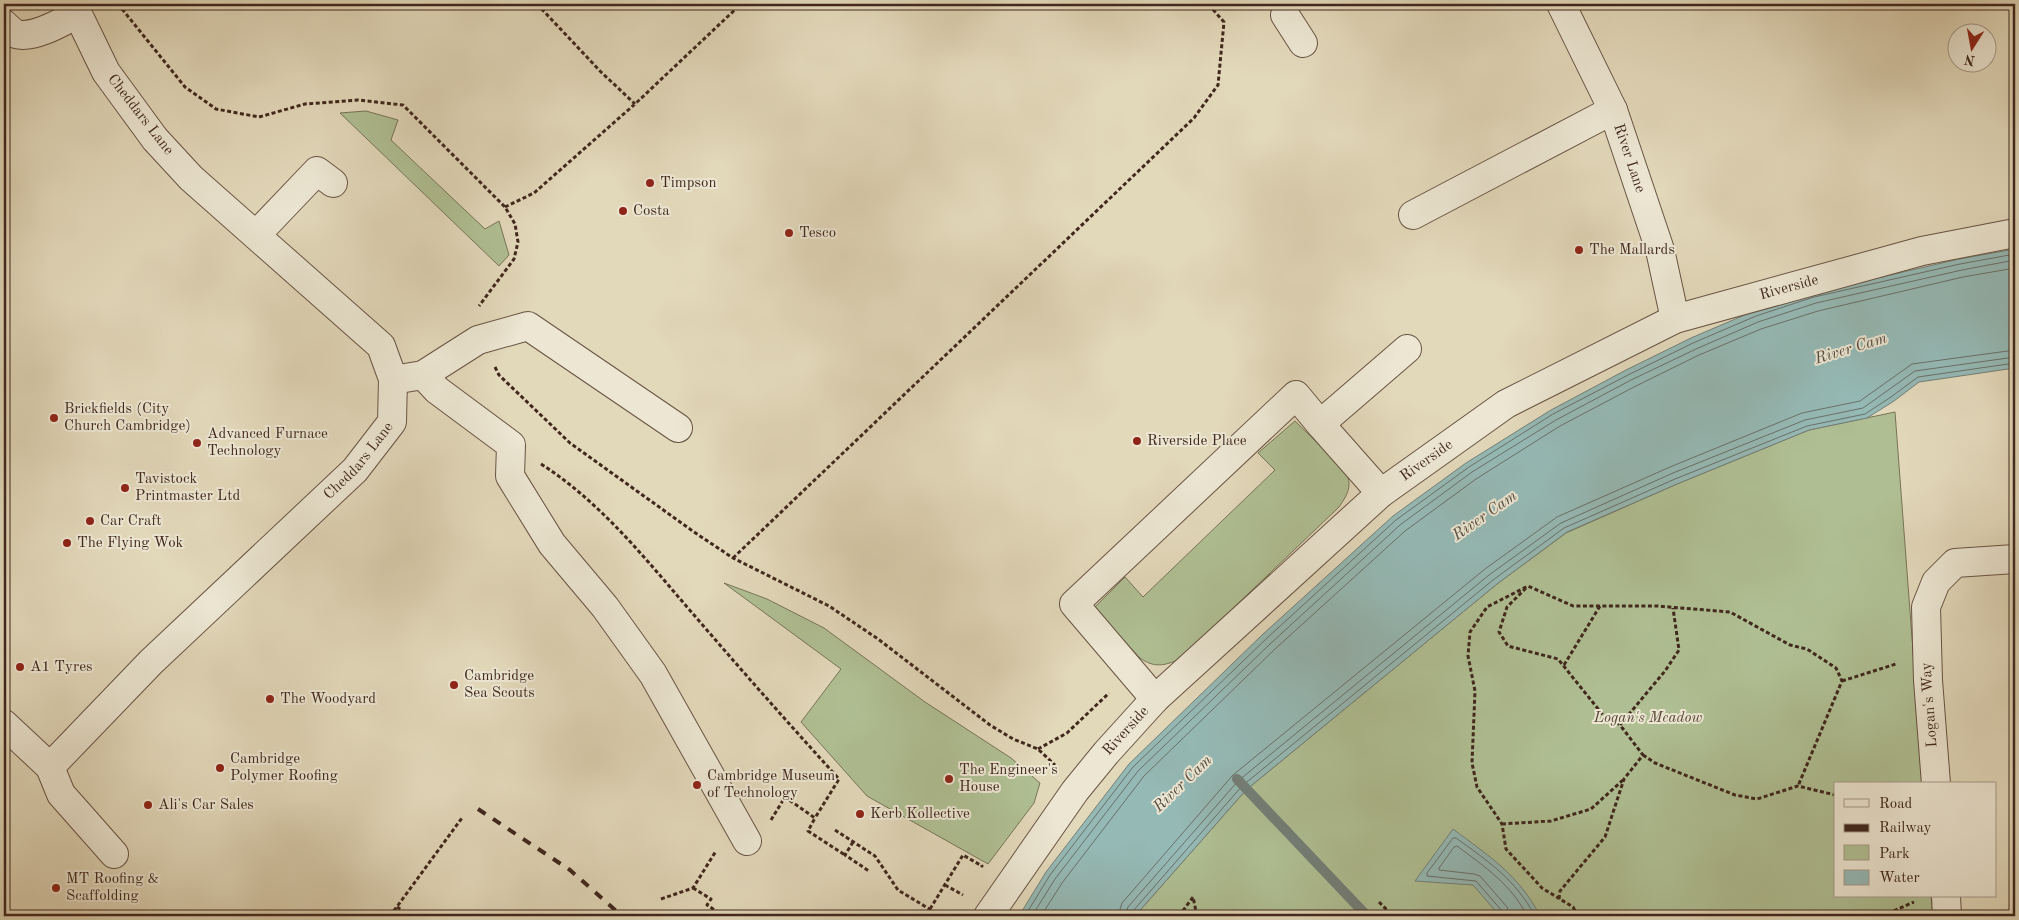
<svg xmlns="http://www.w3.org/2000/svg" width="2019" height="920" viewBox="0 0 2019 920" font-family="'Old Standard TT',serif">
<rect width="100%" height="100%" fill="#e2d8ba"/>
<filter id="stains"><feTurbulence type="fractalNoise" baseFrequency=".004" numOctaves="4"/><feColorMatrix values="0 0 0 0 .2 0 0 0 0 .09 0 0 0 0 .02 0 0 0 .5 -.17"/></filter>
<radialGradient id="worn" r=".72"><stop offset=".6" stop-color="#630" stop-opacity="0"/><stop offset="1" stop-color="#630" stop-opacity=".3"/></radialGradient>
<path fill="#afbf93" stroke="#787458" d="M366 111 398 120 391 140 485 229 499 221 509 255 499 266 340 113Z
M1895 412 1923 784H1835V896H1931L1933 916H1135L1246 790 1497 584 1566 533 1677 484 1809 430Z
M1295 421 1345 470C1353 485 1348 494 1339 507L1180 659C1164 666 1154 668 1140 658L1094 608 1125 577 1143 597 1275 470 1258 453Z
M724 583 767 599 824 628 925 702 1011 758 1040 783 1034 803 988 864 867 796 801 722 841 669Z"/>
<path fill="#95b9b5" stroke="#737f78" d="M2015 249V368L1919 382 1894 401 1867 418 1809 430 1677 484 1567 532 1497 584 1246 790 1135 916H1019L1046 872 1129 764 1262 635 1393 516 1466 463 1551 410 1626 370 1691 338 1754 311 1813 293 1959 259Z
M1453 829C1489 856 1519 875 1540 916H1500L1473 885 1415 881Z"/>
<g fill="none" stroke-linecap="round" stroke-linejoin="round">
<path stroke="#6a7069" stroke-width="1" d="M1025 916 1050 875 1133 767 1266 639 1396 520 1469 467 1553 414 1628 375 1693 343 1756 316 1814 297 1960 264 2015 254
M1032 916 1055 879 1138 771 1270 644 1400 525 1472 472 1556 420 1631 380 1696 349 1758 322 1816 303 1962 270 2015 260
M1041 916 1062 883 1144 776 1275 649 1405 531 1476 479 1560 426 1634 387 1699 355 1761 329 1818 311 1963 277 2015 268
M1118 916 1122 903 1233 775 1485 569 1557 517 1670 467 1802 413 1860 401 1912 364 2015 350
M1125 916 1128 907 1238 781 1489 575 1561 523 1673 473 1805 420 1863 408 1915 371 2015 357
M1132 916 1133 911 1242 786 1493 580 1564 528 1675 479 1807 426 1865 414 1891 397 1918 377 2015 363
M1503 916 1502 911 1476 881 1427 876V873L1453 838H1456C1488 861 1516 880 1535 916
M1510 916 1507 907 1480 876 1474 874 1439 870V868L1454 847 1457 846C1485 867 1512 885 1527 916"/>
<path stroke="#737f78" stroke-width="10" d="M1237 779 1367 916"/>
<g stroke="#685444" stroke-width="30">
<g id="minor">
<path id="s1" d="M1561 4 1613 110 1660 250 1675 319"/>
<path d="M1285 15 1303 43"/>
<path d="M4 24C7 27 12 32 16 34 34 39 62 22 77 14"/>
<path d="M1413 215 1613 110"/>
<path d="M256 235 317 171 333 183"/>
<path d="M423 375 437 390 511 445 510 476 552 544 605 607 653 674 747 841"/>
<path d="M405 378 423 375 478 340 528 326 678 428"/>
<path d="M1320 424 1381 493"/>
<path d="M1155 699 1074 604 1296 395 1320 424 1407 349"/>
<path id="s2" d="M4 724 50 767 151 662 355 470 392 422 393 379 381 346 191 178 155 139 106 72 73 4"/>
<path d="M50 767 61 794 114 854"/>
<path d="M1936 784 1928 680 1926 607 1936 582 1955 563 2015 559"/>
<path d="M1946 896 1947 916"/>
<path id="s3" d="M988 916 1075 791 1106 753 1155 699 1381 493 1506 404 1675 319 1922 251 2015 233"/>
</g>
</g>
<path stroke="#40281d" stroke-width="3" stroke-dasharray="4 2.5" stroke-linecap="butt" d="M118 4 185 87 216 109 259 117 305 104 358 100 403 105 505 207 515 224 518 242 514 259 479 306
M537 4 600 71 635 104
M505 207 534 193 635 104 741 4
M495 367 499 375 570 443 694 532 733 558 829 606 878 639 990 725 1013 739 1038 749 1055 765
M541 464C602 503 647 561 694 615 742 671 790 725 839 779L815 818
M733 558 1194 118 1218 85 1224 22 1208 4
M1526 588 1507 607 1499 632 1508 646 1558 659 1603 715 1620 725
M1564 665 1600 606
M1842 681 1896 664
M1038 749 1067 733 1109 693
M1643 755 1655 763 1735 795 1757 799 1798 786 1835 795
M771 820 785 797 815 818 808 831 845 855
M1502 824 1551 821 1591 809 1623 780
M835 830 875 856 898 890 941 916
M853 842 845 855 869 871
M945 885 963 895
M693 888 711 899 707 905 724 916
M661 899 693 888 716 851
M1559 899 1560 891 1605 837 1624 779 1643 755 1620 725 1665 671 1679 650 1673 608
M1379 902 1393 916
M397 907 410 916
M930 909 963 855 982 866 981 867
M390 916 462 818
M1179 916 1193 897 1197 916
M1578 916 1573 907 1542 888 1506 849 1502 824 1477 787 1472 763 1475 691 1468 656 1470 632 1487 607 1528 586 1573 606H1657L1730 612 1790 645 1807 649 1836 668 1842 681 1798 786
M1882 916 1914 902"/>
<use href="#minor" stroke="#ece6d2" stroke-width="28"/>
<path stroke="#40281d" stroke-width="4" stroke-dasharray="9 9" stroke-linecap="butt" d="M478 809 570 870 622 916"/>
</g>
<g fill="#8f2418" stroke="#ece6d2" stroke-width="2">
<circle cx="650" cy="183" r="5"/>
<circle cx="623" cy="211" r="5"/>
<circle cx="789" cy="233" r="5"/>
<circle cx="1579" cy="250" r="5"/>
<circle cx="54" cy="418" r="5"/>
<circle cx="1137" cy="441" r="5"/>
<circle cx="197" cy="443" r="5"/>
<circle cx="125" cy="488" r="5"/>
<circle cx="90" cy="521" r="5"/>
<circle cx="67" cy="543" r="5"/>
<circle cx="20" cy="667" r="5"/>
<circle cx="454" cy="685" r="5"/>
<circle cx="270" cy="699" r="5"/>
<circle cx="220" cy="768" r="5"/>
<circle cx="949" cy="779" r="5"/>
<circle cx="697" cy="785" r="5"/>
<circle cx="148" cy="805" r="5"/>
<circle cx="860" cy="814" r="5"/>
<circle cx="56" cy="888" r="5"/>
</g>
<g text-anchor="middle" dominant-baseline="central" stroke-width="4" stroke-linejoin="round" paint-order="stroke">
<g font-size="15" fill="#40281d" stroke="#ece6d2">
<text transform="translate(140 115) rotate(52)">Cheddars Lane</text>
<text stroke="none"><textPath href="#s1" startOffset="169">River Lane</textPath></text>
<text stroke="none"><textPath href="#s3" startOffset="1041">Riverside</textPath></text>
<text stroke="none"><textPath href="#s2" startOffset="498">Cheddars Lane</textPath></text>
<text stroke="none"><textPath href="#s3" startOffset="636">Riverside</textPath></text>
<text transform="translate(1930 705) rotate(-94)">Logan's Way</text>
<text stroke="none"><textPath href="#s3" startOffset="231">Riverside</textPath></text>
</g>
<g font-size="15" fill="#40281d" stroke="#ece6d2" text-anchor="start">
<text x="660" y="183">Timpson</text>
<text x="633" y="211">Costa</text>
<text x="799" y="233">Tesco</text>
<text x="1589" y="250">The Mallards</text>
<text x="64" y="409">Brickfields (City<tspan x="64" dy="17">Church Cambridge)</tspan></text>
<text x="207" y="434">Advanced Furnace<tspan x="207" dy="17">Technology</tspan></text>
<text x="1147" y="441">Riverside Place</text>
<text x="135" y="479">Tavistock<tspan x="135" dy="17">Printmaster Ltd</tspan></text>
<text x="100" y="521">Car Craft</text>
<text x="77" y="543">The Flying Wok</text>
<text x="30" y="667">A1 Tyres</text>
<text x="464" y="676">Cambridge<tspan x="464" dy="17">Sea Scouts</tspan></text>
<text x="280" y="699">The Woodyard</text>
<text x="230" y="759">Cambridge<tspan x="230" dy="17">Polymer Roofing</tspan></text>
<text x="959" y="770">The Engineer's<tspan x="959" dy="17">House</tspan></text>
<text x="707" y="776">Cambridge Museum<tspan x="707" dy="17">of Technology</tspan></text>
<text x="158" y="805">Ali's Car Sales</text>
<text x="870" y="814">Kerb Kollective</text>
<text x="66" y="879">MT Roofing &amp;<tspan x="66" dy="17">Scaffolding</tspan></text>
</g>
<g font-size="15" font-style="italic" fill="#564635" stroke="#ece6d2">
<text x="1648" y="718">Logan's Meadow</text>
</g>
<g font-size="16" font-style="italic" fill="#554c43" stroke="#ece6d2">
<text transform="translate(1851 349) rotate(-17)">River Cam</text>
<text transform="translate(1485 516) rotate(-35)">River Cam</text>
<text transform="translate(1183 784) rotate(-44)">River Cam</text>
</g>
</g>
<rect width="2019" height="920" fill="none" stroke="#e2d8ba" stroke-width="20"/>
<rect x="5" y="5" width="2009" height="910" fill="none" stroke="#40281d" stroke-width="2.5"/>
<rect x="10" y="10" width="1999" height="900" fill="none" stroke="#40281d"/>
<rect x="1834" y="782" width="162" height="115" fill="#ece6d2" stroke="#a79a8a"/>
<rect x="1844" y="799" width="25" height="8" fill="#ece6d2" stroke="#a79a8a"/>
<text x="1879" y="808" font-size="15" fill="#40281d">Road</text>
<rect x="1844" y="824" width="25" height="8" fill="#40281d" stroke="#a79a8a"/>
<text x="1879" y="832" font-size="15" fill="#40281d">Railway</text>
<rect x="1844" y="845" width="25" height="15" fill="#afbf93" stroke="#a79a8a"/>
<text x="1879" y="858" font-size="15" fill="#40281d">Park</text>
<rect x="1844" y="870" width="25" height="15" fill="#95b9b5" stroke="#a79a8a"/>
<text x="1879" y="882" font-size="15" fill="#40281d">Water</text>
<g transform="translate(1972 48) rotate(191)"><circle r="24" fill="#ece6d2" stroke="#a79a8a"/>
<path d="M0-4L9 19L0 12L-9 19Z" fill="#8f2418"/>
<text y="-8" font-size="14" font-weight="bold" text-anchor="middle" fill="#40281d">N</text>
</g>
<rect width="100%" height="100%" filter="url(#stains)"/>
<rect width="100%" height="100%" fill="url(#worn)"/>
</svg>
